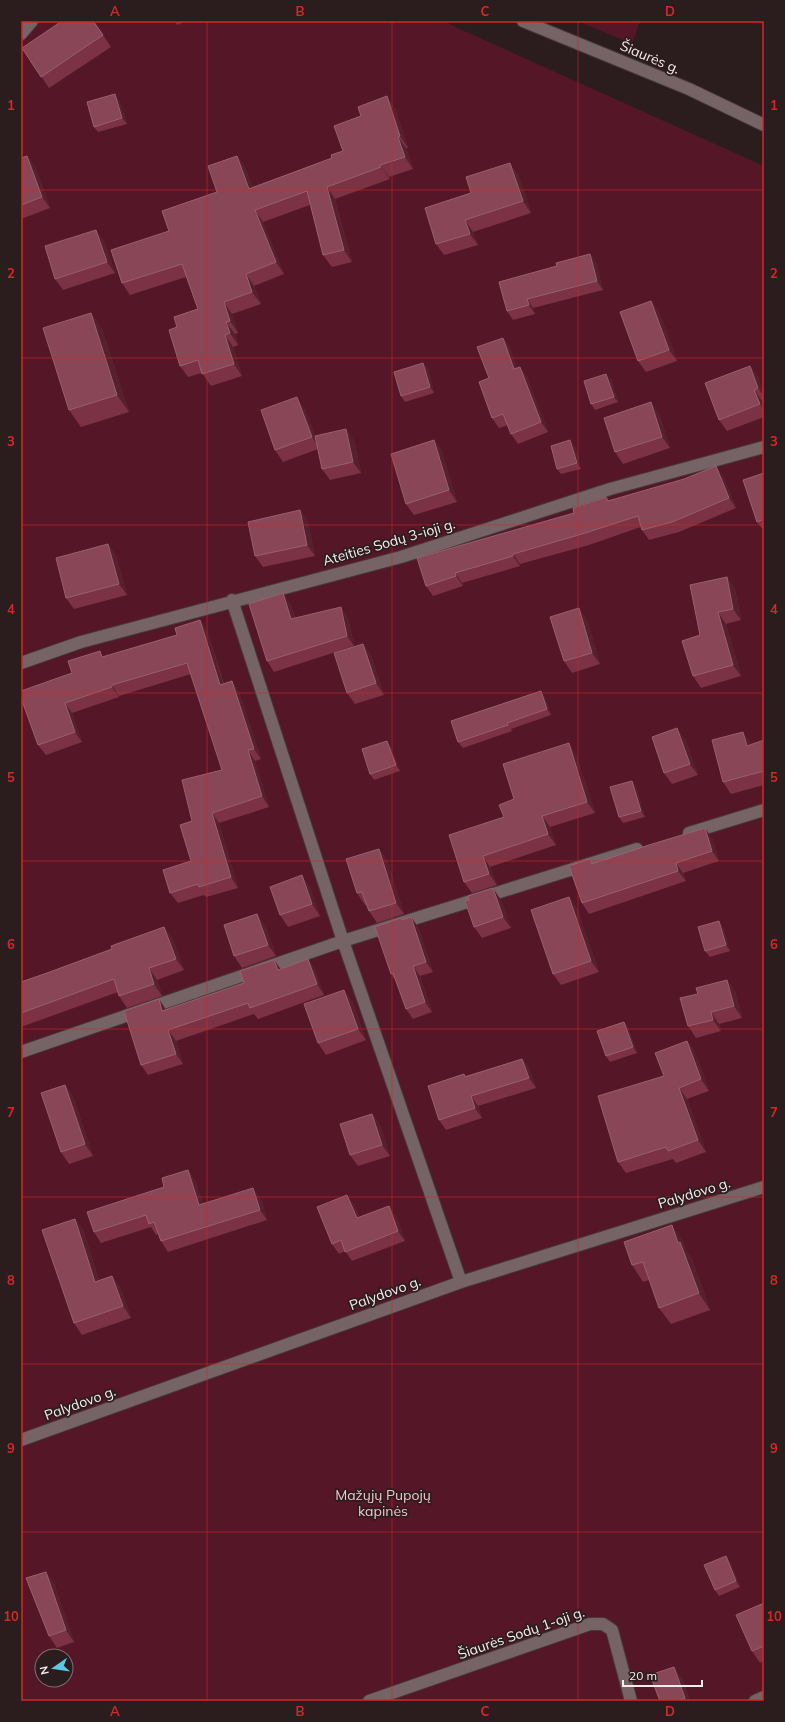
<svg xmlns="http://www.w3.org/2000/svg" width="785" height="1722" viewBox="0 0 785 1722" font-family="Mulish,sans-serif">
<rect width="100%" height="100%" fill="#2b1c1e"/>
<path fill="#551727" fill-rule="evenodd" d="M21 21H442L764 166V1701H21ZM42 1656H66V1680H42Z
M578 21H640L632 44Z"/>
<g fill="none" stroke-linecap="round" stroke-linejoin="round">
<g stroke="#45393b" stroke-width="14">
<path id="street" d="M21 34 32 21
M232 600 343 941 461 1282
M21 663 81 642 401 557 610 489 764 447
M689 833 764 810
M21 1052 343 941 637 849
M21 1440 461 1282 764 1187
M369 1701 590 1624H603L612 1630 631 1701
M755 1701 764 1697"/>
</g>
<g stroke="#45393b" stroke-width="14">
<path id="secondary" d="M523 21 689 89 764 125"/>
</g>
<use href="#street" stroke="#756365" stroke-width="12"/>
<use href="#secondary" stroke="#756365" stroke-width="12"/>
</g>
<path fill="#7a3244" d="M94 21 111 47 49 88 22 48Z
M175 21H187L177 25Z
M119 100 127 124 98 132 94 127Z
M395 108 408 148H406L413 169 389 177 390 179 335 199 352 262 332 267 323 255 310 205 263 222 284 274 254 286 261 304 232 314 238 333 235 334 238 345 233 347 242 376 211 386 202 373 188 377 180 366 177 327 198 309 186 277 130 295 122 283 169 231 217 192 237 156 245 167 252 187 332 158 343 151Z
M27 156 35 167 50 208 21 219V158Z
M518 174 531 213 473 232 478 245 444 255 436 244 471 193Z
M104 241 115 273 63 290 55 279Z
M590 254 596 263 603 290 533 308 535 314 513 320 507 311 557 266Z
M651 301 659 312 677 361 646 372 638 361Z
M91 313 102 329 129 412 81 427 69 410Z
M503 338 510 348 517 368 527 377 548 432 518 444 511 434 508 425 499 428 492 418 489 378Z
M423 363 428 369 434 393 405 402 401 396Z
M750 366 758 377 764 394V400L762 401 764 406V417L727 431 719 420Z
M611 379 618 402 595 410 591 404Z
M305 409 315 436 354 440 361 473 330 480 322 469 318 449 283 462 275 450Z
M659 414 670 448 623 464 615 452Z
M434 440 442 452 457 502 414 515 406 504Z
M575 446 581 469 561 474 557 469Z
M764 473V531L757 522Z
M723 476 736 508 679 532 649 540 642 530 641 527 589 545 520 564V566L462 583 463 586 433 596 426 586 574 513 609 500Z
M300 510 308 522 315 556 263 567 255 556Z
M108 544 116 556 127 595 74 609 66 598Z
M727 577 735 589 741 620 726 624 741 676 701 688 693 676 700 635Z
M290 603 295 618H348L354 646 274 672 267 661Z
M200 620 207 630 224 684 239 692 261 759 255 761 269 807 219 823 238 888 206 897 204 895 178 903 170 893 191 861 192 821 222 770 191 674 119 696V697L72 713 82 742 46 755 38 745 72 673 104 657 177 635Z
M587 620 600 664 572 673 564 661Z
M363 644 371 655 384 695 355 704 347 693Z
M545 697 551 715 511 729 512 731 463 748 458 742Z
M685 739 698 775 672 784 664 773Z
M764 740V785L731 794 723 782 751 743 752 744Z
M391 747 400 771 374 780 370 774Z
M576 754 595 813 550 827 556 845 490 867 497 885 472 893 464 882 514 799Z
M632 781 636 787 645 817 623 823 619 817Z
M712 838 719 861 683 873 686 881 589 914 582 903 593 864Z
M379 849 387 860 404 914 377 923 369 911 366 905H365L357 893Z
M310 887 320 916 288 927 280 915Z
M569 897 577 909 599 972 561 985 553 974Z
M501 900 511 928 482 938 474 927Z
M411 917 418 927 433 972 420 976 432 1012 413 1019 406 1009 396 981 391 974 401 918 403 920Z
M265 925 276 956 242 968 234 956Z
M164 927 172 938 184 970 157 980 162 996 127 1008 119 996 118 992 21 1027V982L47 973 112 949Z
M723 927 730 951 710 957 705 951Z
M308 959 315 970 324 995 258 1019 254 1014 176 1041 183 1064 148 1075 141 1065 159 999 166 1010 244 983 274 960 281 969Z
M727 980 735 991 742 1018 719 1024 721 1031 696 1038 688 1026 698 994Z
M352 1001 366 1040 326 1055 318 1043Z
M624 1022 628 1028 637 1053 610 1062 606 1056Z
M687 1041 695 1052 709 1091 687 1099 706 1152 676 1163 673 1159 626 1173 618 1162 664 1076Z
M522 1059 529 1068 536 1088 478 1106 482 1118 446 1130 439 1120 465 1076Z
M65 1085 73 1097 93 1156 69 1164 61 1152Z
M372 1114 380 1125 390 1156 358 1166 350 1155Z
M188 1170 195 1181 203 1204 261 1199 267 1220 168 1252 161 1241 158 1234 156 1235 151 1227 101 1243 94 1232 164 1187Z
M354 1204 359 1217 389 1206 396 1216 405 1241 352 1261 345 1251 339 1254 332 1244Z
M75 1219 83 1230 99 1280 112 1276 120 1287 131 1318 82 1335 74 1323Z
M683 1241 686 1251 692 1259 710 1310 671 1324 659 1308 649 1280 643 1282 632 1265Z
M726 1556 730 1562 740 1587 719 1596 715 1590Z
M46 1572 54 1584 74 1642 57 1648 49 1636Z
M764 1603V1661L760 1663 752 1651Z
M682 1678 690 1701H660Z"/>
<path fill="#55212d" d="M115 94 119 100 127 124 122 118Z
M387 96 395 108 408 148 400 136Z
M398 137 406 148 413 169 405 157Z
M27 156 35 167 50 208 42 197Z
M237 156 245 167 257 200 249 189Z
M510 163 518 174 531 213 523 201Z
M380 165 389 177 390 179 381 167Z
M327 187 335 199 352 262 344 250Z
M255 210 263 222 284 274 276 262Z
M465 220 473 232 478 245 470 234Z
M96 230 104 241 115 273 107 262Z
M590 254 596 263 603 290 597 281Z
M246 274 254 286 261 304 252 292Z
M527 299 533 308 535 314 529 305Z
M651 301 659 312 677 361 669 350Z
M224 302 232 314 238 333 230 321Z
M91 313 102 329 129 412 117 395Z
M226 322 235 334 238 345 230 333Z
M225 335 233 347 242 376 234 364Z
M503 338 510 348 521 379 514 369Z
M423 363 428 369 434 393 430 387Z
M750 366 758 377 764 394V396L758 388Z
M520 367 527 377 548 432 541 422Z
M606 374 611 379 618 402 614 397Z
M754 390 762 401 764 406V410L760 404Z
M297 397 305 409 320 449 312 437Z
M651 402 659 414 670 448 662 437Z
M346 429 354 440 361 473 353 462Z
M434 440 442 452 457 502 449 490Z
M570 440 575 446 581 469 577 463Z
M716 466 723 476 736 508 729 498Z
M300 510 308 522 315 556 307 545Z
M108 544 116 556 127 595 119 584Z
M513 554 520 564V566L513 556Z
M455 573 462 583 463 586 456 576Z
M727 577 735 589 741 620 733 609Z
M283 593 290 603 298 629 291 619Z
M341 607 348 618 354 646 347 636Z
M579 608 587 620 600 664 592 653Z
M718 612 726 624 741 676 733 665Z
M200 620 207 630 227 696 220 685Z
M363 644 371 655 384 695 376 683Z
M232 681 239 692 261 759 254 749Z
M112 685 119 696V697L112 687Z
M541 691 545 697 551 715 547 709Z
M65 703 72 713 82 742 75 732Z
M677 728 685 739 698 775 690 764Z
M743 732 751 743 755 757 747 746Z
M387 741 391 747 400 771 396 765Z
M569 743 576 754 595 813 587 802Z
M248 750 255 761 269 807 262 796Z
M632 781 636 787 645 817 641 811Z
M212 813 219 823 238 888 231 877Z
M542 816 550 827 556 845 548 834Z
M705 828 712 838 719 861 712 851Z
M379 849 387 860 404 914 396 903Z
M483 856 490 867 497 885 489 874Z
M676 863 683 873 686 881 678 871Z
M302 875 310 887 320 916 312 904Z
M493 888 501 900 511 928 503 917Z
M569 897 577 909 599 972 591 961Z
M257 914 265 925 276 956 268 945Z
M411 917 418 927 433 972 426 962Z
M719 921 723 927 730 951 726 945Z
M164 927 172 938 184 970 176 959Z
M308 959 315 970 324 995 317 984Z
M274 960 281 970H278Z
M413 966 420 976 432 1012 425 1002Z
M149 968 157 980 162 996 154 984Z
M727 980 735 991 742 1018 734 1006Z
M344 990 352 1001 366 1040 358 1029Z
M159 999 166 1010 162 1011Z
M711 1012 719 1024 721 1031 713 1020Z
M624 1022 628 1028 637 1053 633 1047Z
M168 1030 176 1041 183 1064 176 1054Z
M687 1041 695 1052 709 1091 701 1079Z
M522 1059 529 1068 536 1088 529 1078Z
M65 1085 73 1097 93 1156 85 1144Z
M679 1088 687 1099 706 1152 698 1140Z
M471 1096 478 1106 482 1118 475 1108Z
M372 1114 380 1125 390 1156 382 1145Z
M188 1170 195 1181 207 1216 199 1205Z
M253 1188 261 1199 267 1220 260 1210Z
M347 1195 354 1204 363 1228 357 1218Z
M389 1206 396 1216 405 1241 398 1231Z
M75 1219 83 1230 103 1293 95 1282Z
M672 1225 683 1241 686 1251 692 1259 710 1310 699 1293 678 1243Z
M112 1276 120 1287 131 1318 123 1306Z
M726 1556 730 1562 740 1587 736 1581Z
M46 1572 54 1584 74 1642 66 1630Z
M674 1667 682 1678 690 1701H687L685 1698Z"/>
<path fill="#884656" stroke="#99606e" d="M62 21H93L103 35 41 77 22 48Z
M115 94 122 118 94 127 87 102Z
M387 96 400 136 398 137 405 157 380 165 381 167 327 187 344 250 323 255 307 191 255 210 276 262 246 274 252 292 224 302 230 321 226 322 230 333 225 335 234 364 202 374 198 360 180 366 169 330 177 327 174 317 198 309 182 264 122 283 111 250 169 231 162 211 217 192 208 166 237 156 249 189 332 158 331 155 343 151 334 126 361 116 358 107Z
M27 156 42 197 21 205V158Z
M510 163 523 201 465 220 470 234 436 244 425 208 471 193 466 177Z
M96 230 107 262 55 279 45 246Z
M590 254 597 281 527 299 529 305 507 311 499 282 557 266 556 263Z
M651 301 669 350 638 361 620 312Z
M91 313 117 395 69 410 43 328Z
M503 338 514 369 520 367 541 422 511 434 503 414 492 418 479 382 489 378 477 347Z
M423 363 430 387 401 396 394 372Z
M750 366 758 388 754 390 760 404 719 420 705 383Z
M606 374 614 397 591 404 584 381Z
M297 397 312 437 275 450 261 410Z
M651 402 662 437 615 452 604 418Z
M346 429 353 462 322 469 315 436Z
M434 440 449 490 406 504 391 454Z
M570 440 577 463 557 469 551 446Z
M716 466 729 498 672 522 642 530 638 516 582 534 513 554V556L455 573 456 576 426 586 417 558 574 513 573 508 606 497 608 501 684 479Z
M764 473V519L757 522 743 480Z
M300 510 307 545 255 556 248 522Z
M108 544 119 584 66 598 56 558Z
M727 577 733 609 718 612 733 665 693 676 682 641 700 635 690 585Z
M283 593 291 619 341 607 347 636 267 661 249 604Z
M579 608 592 653 564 661 550 617Z
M200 620 220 685 232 681 254 749 248 750 262 796 212 813 231 877 199 887 198 884 170 893 163 870 191 861 180 825 192 821 182 780 222 770 187 663 112 685V687L65 703 75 732 38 745 21 698V691L72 673 68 661 100 651 102 657 177 635 175 628Z
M363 644 376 683 347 693 334 653Z
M541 691 547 709 507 723 508 725 458 742 451 721Z
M677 728 690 764 664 773 652 737Z
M743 732 747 746 764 740V771L723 782 712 740Z
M387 741 396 765 370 774 362 749Z
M569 743 587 802 542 816 548 834 483 856 489 874 464 882 449 835 504 817 499 805 514 799 503 764Z
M632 781 641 811 619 817 610 787Z
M705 828 712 851 676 863 678 871 582 903 569 866 590 859 592 864 649 845Z
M379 849 396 903 369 911 362 892 357 893 346 859Z
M302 875 312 904 280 915 270 887Z
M493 888 503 917 474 927 465 901 469 900 468 896Z
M569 897 591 961 553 974 531 910Z
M257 914 268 945 234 956 224 925Z
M411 917 426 962 413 966 425 1002 406 1009 393 973 391 974 375 927 401 918 402 920Z
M719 921 726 945 705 951 698 927Z
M164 927 176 959 149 968 154 984 119 996 114 979 21 1013V982L47 973 112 949 111 946Z
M308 959 317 984 250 1008 248 1003 168 1030 176 1054 141 1065 124 1011 159 999 162 1011 244 983 240 971 274 960 278 970Z
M727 980 734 1006 711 1012 713 1020 688 1026 680 998 698 994 696 988Z
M344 990 358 1029 318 1043 304 1004Z
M624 1022 633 1047 606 1056 597 1031Z
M687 1041 701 1079 679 1088 698 1140 668 1151 666 1147 618 1162 598 1096 664 1076 655 1053Z
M522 1059 529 1078 471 1096 475 1108 439 1120 428 1086 464 1074 465 1077Z
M65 1085 85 1144 61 1152 41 1093Z
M372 1114 382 1145 350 1155 340 1124Z
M188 1170 199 1205 253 1188 260 1210 161 1241 154 1222 149 1224 146 1215 94 1232 87 1212 164 1187 162 1178Z
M347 1195 357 1218 389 1206 398 1231 345 1252 341 1240 332 1244 317 1207Z
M75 1219 95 1282 112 1276 123 1306 74 1323 42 1230Z
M672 1225 678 1243 680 1242 699 1293 659 1308 643 1262 632 1265 624 1242Z
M726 1556 736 1581 715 1590 704 1565Z
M46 1572 66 1630 49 1636 26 1578Z
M764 1603V1646L752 1651 736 1615Z
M674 1667 685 1698 678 1701H660L650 1675Z"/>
<path fill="none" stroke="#d62828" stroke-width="1" stroke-opacity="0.55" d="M207 21V1701M392 21V1701M578 21V1701M21 190H764M21 358H764M21 525H764M21 693H764M21 861H764M21 1029H764M21 1197H764M21 1364H764M21 1532H764"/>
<g text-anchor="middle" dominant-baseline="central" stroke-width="3.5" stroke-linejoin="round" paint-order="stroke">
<g font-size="14" fill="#f7ecee" stroke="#2b1c1e">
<text transform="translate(650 57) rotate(23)">Šiaurės g.</text>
<text transform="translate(389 542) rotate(-16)">Ateities Sodų 3-ioji g.</text>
<text transform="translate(694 1193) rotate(-17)">Palydovo g.</text>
<text transform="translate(385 1293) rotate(-20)">Palydovo g.</text>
<text transform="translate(80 1403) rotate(-20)">Palydovo g.</text>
<text transform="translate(521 1633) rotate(-19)">Šiaurės Sodų 1-oji g.</text>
</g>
<g font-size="14" fill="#f4c4cb" stroke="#2b1c1e">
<text x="383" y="1495">Mažųjų Pupojų<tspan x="383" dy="16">kapinės</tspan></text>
</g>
</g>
<rect width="785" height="1722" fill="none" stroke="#2b1c1e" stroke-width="44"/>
<g transform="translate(54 1668) rotate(257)"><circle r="19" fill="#2b1c1e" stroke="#7d6f71"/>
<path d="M0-3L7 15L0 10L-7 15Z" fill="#5bc8e6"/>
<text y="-6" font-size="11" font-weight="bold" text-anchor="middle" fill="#f7ecee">N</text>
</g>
<path d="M623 1680v6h79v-6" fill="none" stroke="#f7ecee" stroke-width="2"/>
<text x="629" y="1680" font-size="12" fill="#f7ecee" stroke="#2b1c1e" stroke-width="3" paint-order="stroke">20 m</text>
<rect x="22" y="22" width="741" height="1678" fill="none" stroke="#d62828" stroke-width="1.5"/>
<g font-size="13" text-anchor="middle" font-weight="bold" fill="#d62828">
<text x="115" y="16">A</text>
<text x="300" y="16">B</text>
<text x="485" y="16">C</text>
<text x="670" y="16">D</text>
<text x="11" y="110">1</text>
<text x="774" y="110">1</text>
<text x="11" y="278">2</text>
<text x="774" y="278">2</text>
<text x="11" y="446">3</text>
<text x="774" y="446">3</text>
<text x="11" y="614">4</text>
<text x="774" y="614">4</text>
<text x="11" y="782">5</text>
<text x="774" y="782">5</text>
<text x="11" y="949">6</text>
<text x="774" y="949">6</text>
<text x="11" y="1117">7</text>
<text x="774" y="1117">7</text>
<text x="11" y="1285">8</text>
<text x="774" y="1285">8</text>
<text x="11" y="1453">9</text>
<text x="774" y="1453">9</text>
<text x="11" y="1621">10</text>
<text x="774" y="1621">10</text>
<text x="115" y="1716">A</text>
<text x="300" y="1716">B</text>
<text x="485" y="1716">C</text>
<text x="670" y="1716">D</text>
</g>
</svg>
